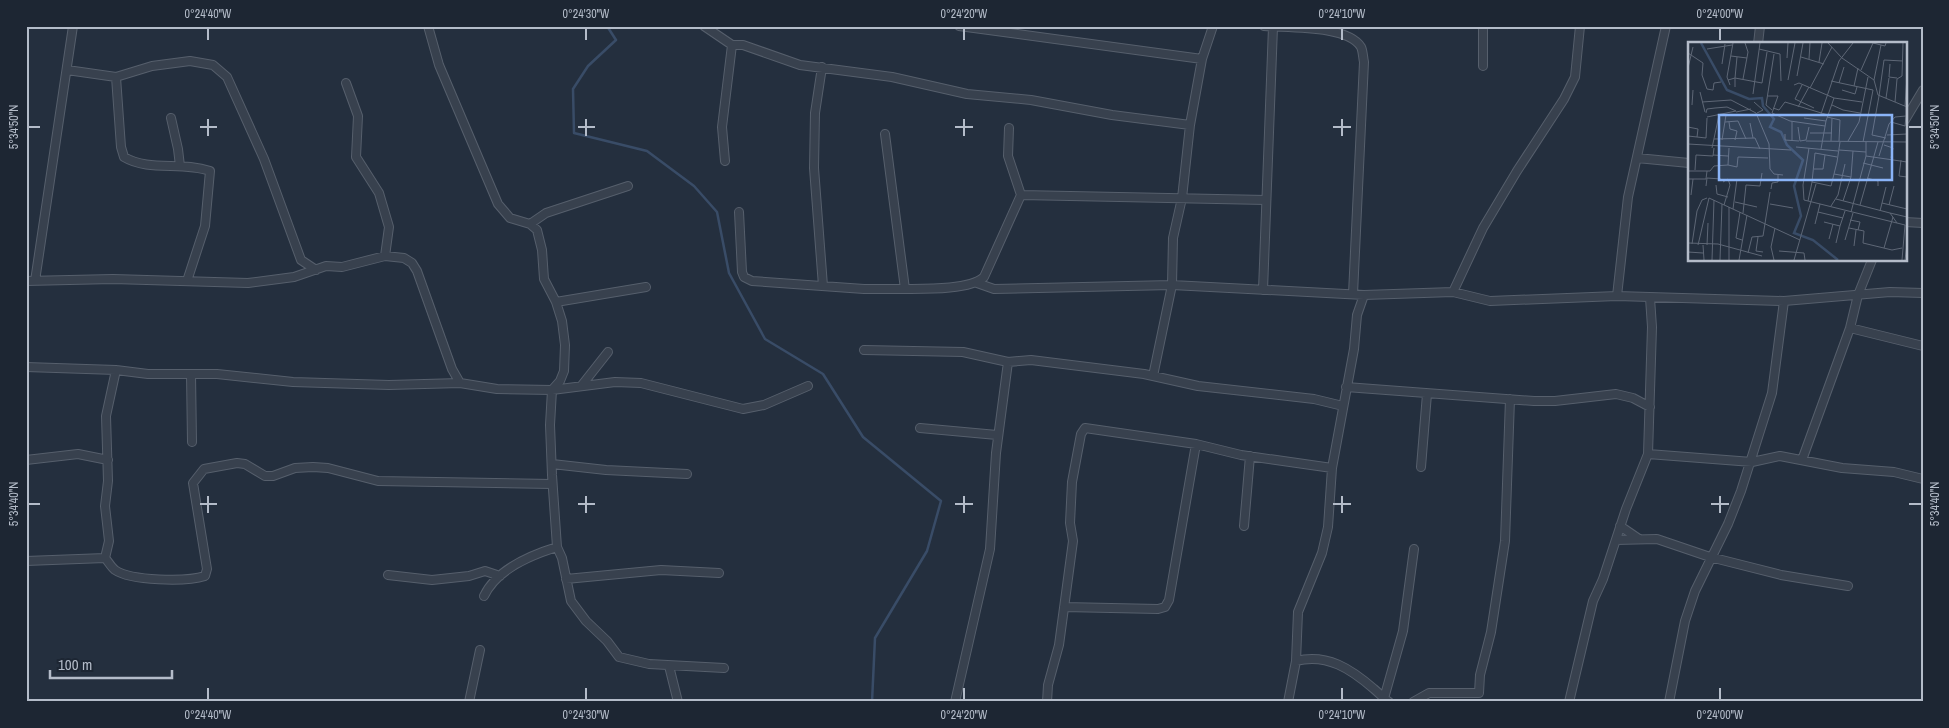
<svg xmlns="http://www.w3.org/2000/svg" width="1949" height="728" viewBox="0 0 1949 728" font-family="'Archivo Narrow',sans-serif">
<rect width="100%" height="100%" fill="#242f3e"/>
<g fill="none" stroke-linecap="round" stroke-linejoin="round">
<path stroke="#394c67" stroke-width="2.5" d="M607 26 616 40 588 66 573 89 574 133 647 151 694 186 717 212 729 273 765 339 823 374 863 437 941 501 927 551 875 638 872 702"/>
<g stroke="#565f6c" stroke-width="10">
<path id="minor" d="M428 26 439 65 498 204 510 218 530 224 537 230 542 250 544 279 556 302 562 321 565 345 564 371 560 381 552 390 550 425 552 475 557 547 562 558 571 601 586 621 607 641 619 657 649 664 724 668
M704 26 732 45H743L800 65 892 77 967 94 1031 100 1112 115 1190 125
M959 26 1202 59
M1264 26C1288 28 1348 25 1361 47 1363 51 1363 58 1364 62L1353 294
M1483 26V66
M1758 44 1760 26
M822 67 815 113 814 168 823 286
M67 70 116 77 152 66 190 61 213 65 227 77 264 159 301 260 316 270
M116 77 121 147 124 157C149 172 182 161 210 171L205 226 187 281
M346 83 358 116 356 157 379 193 389 227 385 256
M171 118 178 149 180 166
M1905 120 1923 90
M885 134 905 289C925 289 970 290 984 277L1021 195 1008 156 1009 128
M1637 158 1689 163
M725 161 722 127 732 45
M1021 195 1266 200
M739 212 742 272 744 277 752 281 864 289H905
M1905 222 1923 223
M530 224 546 213 628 186
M26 281 113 279 248 283 294 277 326 266 342 267 385 256 404 258 412 263 417 271 452 369 460 383
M35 281 73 26
M977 283 994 289 1172 285 1364 295 1453 292 1490 301 1617 296 1784 301 1890 292 1923 293
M1263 290 1273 27
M1453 292 1483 228 1517 171 1564 99 1575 77 1580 26
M1617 296 1628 197 1666 26
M556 302 646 287
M1850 328 1923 346
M864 350 963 352 1008 362 1031 360 1144 374 1198 386 1314 399 1343 406
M26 367 116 370 148 374H217L293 382 389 385 460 383 497 389 552 390 615 382 641 383 743 409 764 405 808 386
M191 374 192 442
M1153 376 1172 285 1173 238 1182 198 1190 125 1202 59 1213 26
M582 385 608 352
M1346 387 1534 401H1555L1616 394 1633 398 1650 407
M920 428 997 435
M1648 454 1752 462 1780 456 1842 468 1894 472 1923 479
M26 460 78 454 108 460
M1802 460 1850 328 1858 295 1872 260
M552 464 606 470 687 474
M1421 467 1427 394
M1244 526 1250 456
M1620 526 1639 539
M1616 540 1657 539 1710 557 1781 575 1848 586
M105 558C108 561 111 567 115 570 131 581 186 582 205 576L207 569 193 483 204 469 237 463 245 464 265 476H273L295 468 313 467 328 468 378 481 552 484
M26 561 105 558 109 541 105 506 108 481 106 416 116 370
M388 575 432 580 469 576 485 571 500 576
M566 579 661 570 719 573
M484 596C496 570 531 555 557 547
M1064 607 1158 609 1165 607 1169 600 1196 444
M1296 661C1327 653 1351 669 1374 689 1379 693 1383 698 1389 702
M669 666 678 702
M469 702 480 650
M955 702 990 549 996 453 1008 362
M1047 702 1048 685 1059 645 1073 541 1070 523 1072 482 1081 434 1085 428 1196 444 1241 455 1332 468
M1288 702 1296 661 1298 612 1322 553 1328 527 1332 468 1354 349 1357 315 1364 295
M1383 702 1403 631 1414 549
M1413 702 1429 693H1479L1480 675 1491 632 1505 541 1510 399
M1569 702 1593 601 1603 579 1626 509 1648 454 1652 327 1650 298
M1669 702 1685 621 1695 591 1728 524 1741 491 1772 393 1784 301"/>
</g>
<use href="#minor" stroke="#38414e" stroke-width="8"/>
</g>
<path fill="none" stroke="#b4bcc9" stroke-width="2" d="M208 28V40M586 28V40M964 28V40M1342 28V40M1720 28V40M208 119V136M586 119V136M964 119V136M1342 119V136M28 127H40M200 127H217M578 127H595M955 127H973M1333 127H1351M1909 127H1922M208 496V513M586 496V513M964 496V513M1342 496V513M1720 496V513M28 504H40M200 504H217M578 504H595M955 504H973M1333 504H1351M1711 504H1729M1909 504H1922M208 688V700M586 688V700M964 688V700M1342 688V700M1720 688V700"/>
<g transform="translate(1688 42)">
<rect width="219" height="219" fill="#242f3e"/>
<path fill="none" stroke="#394c67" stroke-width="2.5" d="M13 1 39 48 61 57 74 56 75 64 86 77 82 85 93 90 99 103 115 118 106 144 113 174 106 191 125 198 150 218"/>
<path fill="none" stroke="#5e6776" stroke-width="1" d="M140 1 154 16 186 38 190 53 219 65M185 1 197 4 198 1M19 7 44 3M71 7 92 12 93 39M0 11 15 21 14 33 19 47 25 48 26 41 33 40M43 14 59 16M49 15 47 36 74 41 79 10M113 15 136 22M99 16 100 1M121 17 122 1M131 20 134 1M34 22 37 2M202 22 201 35 209 36M0 26 5 5M173 28 185 1M109 34 115 1M55 37 60 10 57 1M40 38 47 36V45M100 38 107 1M186 38 193 3M143 39 185 48M151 41 156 25M42 43 39 35 45 1M106 43 111 41 146 56 138 79 133 107M114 43 107 57 126 66M166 44 170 26M122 46 144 5M154 48 167 52 169 45M12 50 17 70M65 52 72 1M80 54H90L84 71 102 79 137 84M191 54 196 18 215 19M191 54 184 93 198 96M146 56 174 60M198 56 201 36M14 60 43 58 68 71 81 102 82 127 86 132 95 133M66 60 75 68 69 71M207 60 209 37 214 34 215 1M4 63 5 48M144 63 155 68 172 71M217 64 219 34M110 65 121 45M85 66 91 68 97 60 140 73M84 68 78 63 86 12M48 70 63 67M18 71 19 67 27 66 39 65 48 69 19 75M133 72 151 19 165 1M139 75 152 78 151 99M116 76 138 79M104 79V99M37 80 50 79 58 97M41 80 42 87 49 89 47 98M203 80 217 84 218 74M62 81 65 96M0 85 10 87 9 95M110 85 112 99 118 98 121 85M122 91H144M97 92V98L111 99M199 93 219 92M0 94 18 96 19 76M26 97 67 96 72 107M34 98 38 73M118 99 219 100M143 99 144 76M160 99 171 80 180 35M175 100 185 48M0 102 103 108M196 103 205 106 203 116M108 105 150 109M24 106 31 73M121 106 115 143 116 158 217 183 214 218M151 108 178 110M25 113 40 114M178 114 219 120M191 114 201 82 207 75 218 74V65M149 115 127 111 124 140 143 144 149 120 152 100M213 118 211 134 219 135M175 121 195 126M40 123 49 125 50 115 80 116M126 127H135L137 113M7 128 8 113 25 114 26 106M0 129H22L26 124 40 123 41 106M146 132 163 135 165 109M179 136 190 139V144M0 137H18L19 129M35 140 40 137 42 143 36 163M28 143 29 152 40 155M18 144 19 136 33 137M83 147 84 141 90 140V133M3 153 5 137M148 157 202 171 209 181M120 159 124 140M155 159 163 135M47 160 69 165M194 161 219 167M82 162 105 166M172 163 190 100M201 163 206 144M143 164 150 153 157 122M45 167 49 137M192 169 198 145M52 170 48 196 54 198M130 170 155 176M163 170 178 114V100M55 171 58 143 72 144 74 131M202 171 219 175M162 178 172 180 170 188M136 180 152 184 157 169M127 182 132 162M161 186 176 189 175 201 204 208 214 206M70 195 68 209 75 210M141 197 145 182M157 198 165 171M0 201 30 202 74 214M148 201 152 184M4 202 9 169 14 158 19 156M10 203 21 156 112 198M15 203 16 218M19 203 20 181M166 204 168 188M196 206 205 175M91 209 116 211 117 218M0 210 15 211M60 211 64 195 75 194 82 150M24 218 26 158M32 218 34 162M41 218V165M51 218 59 173M86 218 83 205 87 186M106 218 128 142M217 218 219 202"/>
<path fill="#8ab4f8" fill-opacity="0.15" stroke="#8ab4f8" stroke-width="2.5" d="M31 73H204V138H31Z"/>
<rect width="219" height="219" fill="none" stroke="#b4bcc9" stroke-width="2.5"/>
</g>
<rect width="1949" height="728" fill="none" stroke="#1d2633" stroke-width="55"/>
<path d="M50 670v8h122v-8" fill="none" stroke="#b4bcc9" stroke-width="2.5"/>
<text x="58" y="670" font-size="15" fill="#b4bcc9" stroke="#1d2633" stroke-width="4" paint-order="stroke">100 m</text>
<rect x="28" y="28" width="1894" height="672" fill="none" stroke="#b4bcc9" stroke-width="2"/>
<g font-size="12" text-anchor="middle" fill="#b4bcc9">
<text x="208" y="18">0°24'40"W</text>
<text x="586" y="18">0°24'30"W</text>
<text x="964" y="18">0°24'20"W</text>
<text x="1342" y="18">0°24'10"W</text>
<text x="1720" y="18">0°24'00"W</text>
<text transform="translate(14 127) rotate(-90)" y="4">5°34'50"N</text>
<text transform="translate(1935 127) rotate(-90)" y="4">5°34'50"N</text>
<text transform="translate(14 504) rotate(-90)" y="4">5°34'40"N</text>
<text transform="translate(1935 504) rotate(-90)" y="4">5°34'40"N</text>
<text x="208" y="719">0°24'40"W</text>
<text x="586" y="719">0°24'30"W</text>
<text x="964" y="719">0°24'20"W</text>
<text x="1342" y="719">0°24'10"W</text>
<text x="1720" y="719">0°24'00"W</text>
</g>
</svg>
